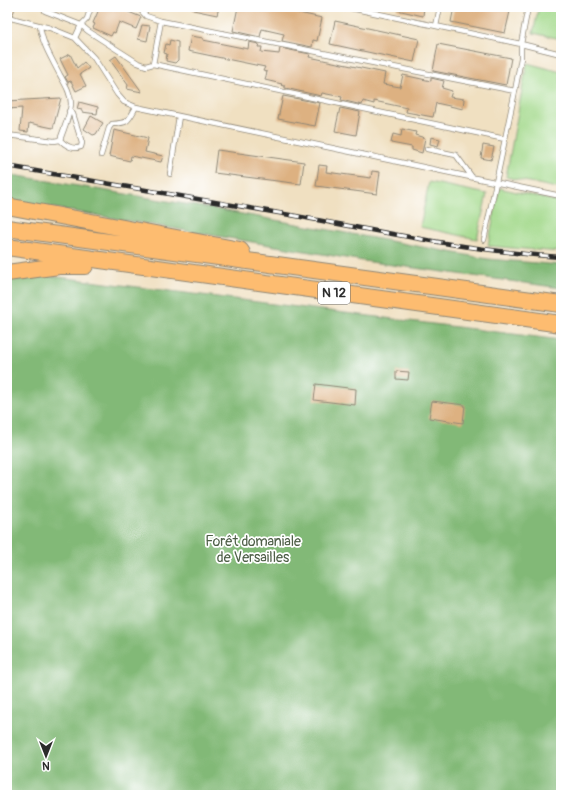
<svg xmlns="http://www.w3.org/2000/svg" width="568" height="802" viewBox="0 0 568 802" font-family="Pangolin,sans-serif">
<rect width="100%" height="100%" fill="#fff"/>
<filter id="ink" filterUnits="userSpaceOnUse"><feTurbulence type="fractalNoise" baseFrequency=".025" numOctaves="2"/><feDisplacementMap in="SourceGraphic" scale="8" xChannelSelector="R" yChannelSelector="G"/><feConvolveMatrix kernelMatrix="1 2 1 2 8 2 1 2 1" color-interpolation-filters="sRGB"/></filter>
<filter id="wash" filterUnits="userSpaceOnUse"><feTurbulence type="fractalNoise" baseFrequency=".012" numOctaves="4" result="noise"/><feDisplacementMap in="SourceGraphic" scale="16" xChannelSelector="R" yChannelSelector="G"/><feGaussianBlur stdDeviation="0.9" result="paint"/><feColorMatrix in="noise" values="0 0 0 0 0 0 0 0 0 0 0 0 0 0 0 0 0 1.4 0 .05"/><feComposite in="paint" operator="in"/></filter>
<g filter="url(#wash)">
<rect width="100%" height="100%" fill="#f0e0c1"/>
<path fill="#a3d98b" stroke="#67825b" d="M539 7H561V39L533 33Z
M527 63 561 72V189L506 177Z
M429 182 487 194 477 239 420 227Z
M499 188 561 202V252L488 246Z"/>
<path fill="#82b977" stroke="#567251" d="M7 174 215 209 488 259 561 265V288L363 261 7 200Z
M34 274 561 340V795H7V280Z"/>
<g id="blocks">
<path fill="#ddb181" d="M100 7H116L141 17 136 29 119 22 115 33 113 32 111 36 93 28 95 24 93 23Z
M193 7H219L217 15 193 10Z
M238 7H272L322 18 317 41 313 40 312 47 282 41 284 34 262 29 260 37 233 31Z
M397 7H424L423 16 397 10Z
M454 7H511L505 33 451 22Z
M335 21 419 39 414 62 330 44Z
M142 25 150 26 147 41 138 39Z
M191 36 203 38V40L248 49 249 42 259 44 258 47H262L261 52 279 54 280 48 310 54 309 57 385 73 383 84 400 87 403 75 431 81V78L444 81 442 88 452 91 450 97 464 99 463 109 436 103 433 117 406 112 407 108 374 101V104L363 101 362 105 341 100 342 97 322 93 321 96 285 88V86L281 85 282 84 265 80 267 72 263 71 265 67 188 51Z
M170 40 178 42V60L175 63 166 61 167 54 164 53 166 44 169 45Z
M438 44 511 58 506 85 433 71Z
M70 54 77 68 84 62 89 68 80 74 86 86 76 91 71 81 68 82 65 77 68 75 60 59Z
M116 56 142 92 127 89 128 85 110 60Z
M283 96 320 103 315 126 278 119Z
M61 98 53 128 29 123 28 132 20 131 22 108 7 109V101Z
M79 102 98 107 97 114 82 112V110L77 109Z
M340 108 360 112 356 135 335 131Z
M91 116 103 123 96 134 93 135 84 129Z
M402 129 416 132 415 135 425 138 422 153 412 150V147L391 143 393 134 401 136Z
M114 130 148 138 145 152 163 156 161 162 131 156 130 161 109 156Z
M431 137 440 139 438 146 430 144Z
M483 145 494 147 491 160 481 158Z
M217 150 304 162 301 184 214 173Z
M319 165 327 166 326 172 371 178 372 171 380 172 377 194 316 186Z
M396 371 409 372 408 380 396 379Z
M316 384 356 389 355 405 314 400Z
M432 401 465 405 463 423 429 418Z"/>
</g>
</g>
<g filter="url(#ink)">
<use href="#blocks" fill-opacity="0" stroke="#8e8676" stroke-width="1"/>
<g fill="none" stroke-linecap="round" stroke-linejoin="round">
<g stroke="#8e8676" stroke-width="6">
<path id="lane" d="M44 7 45 11 81 25 87 19 91 7
M138 7 146 16 161 21 515 91
M346 7 521 44 561 54
M7 17 50 28 75 38 94 58 117 94 124 102 136 107 561 196
M161 21 153 64 505 139
M436 26 440 7
M75 38 81 25 88 31 138 63 146 66 153 64
M7 135 54 141 60 140C64 128 70 115 71 104 71 93 65 84 60 75 52 59 42 44 40 26
M60 140C65 145 73 150 81 147L82 143 73 114 69 111
M427 149 456 155 472 177
M101 155 109 128 112 124C129 123 128 121 136 107
M170 174 179 116
M484 240 515 91 521 58V44L528 7"/>
</g>
<g stroke="#8e8676" stroke-width="15">
<path id="secondary" d="M7 10 8 7"/>
</g>
<g stroke="#8e8676" stroke-width="18">
<path id="highway" d="M7 206 240 250 242 253
M7 228 561 304
M7 247 561 324
M7 273 59 266H85"/>
</g>
<use href="#lane" stroke="#fff" stroke-width="4.5"/>
<use href="#secondary" stroke="#fee4c6" stroke-width="13"/>
<use href="#highway" stroke="#fdbc70" stroke-width="16"/>
<g stroke="#2b2b2b" stroke-width="4.5">
<path id="rail" d="M7 166C103 183 200 199 296 216 383 232 472 251 561 257"/>
</g>
<use href="#rail" stroke="#fff" stroke-width="3" stroke-dasharray="9" stroke-linecap="butt"/>
</g>
</g>
<g text-anchor="middle" dominant-baseline="central" stroke-width="3.5" stroke-linejoin="round" paint-order="stroke">
<rect fill="#fff" stroke="#6b6b6b" stroke-width="1" x="318" y="282" width="32" height="22" rx="3"/>
<g font-size="13" font-weight="bold" fill="#2b2b2b">
<text x="334" y="293">N 12</text>
</g>
<g font-size="14" fill="#4f5f48" stroke="#fff">
<text x="253" y="541">Forêt domaniale<tspan x="253" dy="16">de Versailles</tspan></text>
</g>
</g>
<rect width="568" height="802" fill="none" stroke="#fff" stroke-width="24"/>
<g transform="translate(46 756) rotate(180)" stroke="#ffffff" stroke-width="3" paint-order="stroke">
<path d="M0-3L7 15L0 10L-7 15Z" fill="#2b2b2b"/>
<text y="-6" font-size="11" font-weight="bold" text-anchor="middle" fill="#2b2b2b">N</text>
</g>
</svg>
